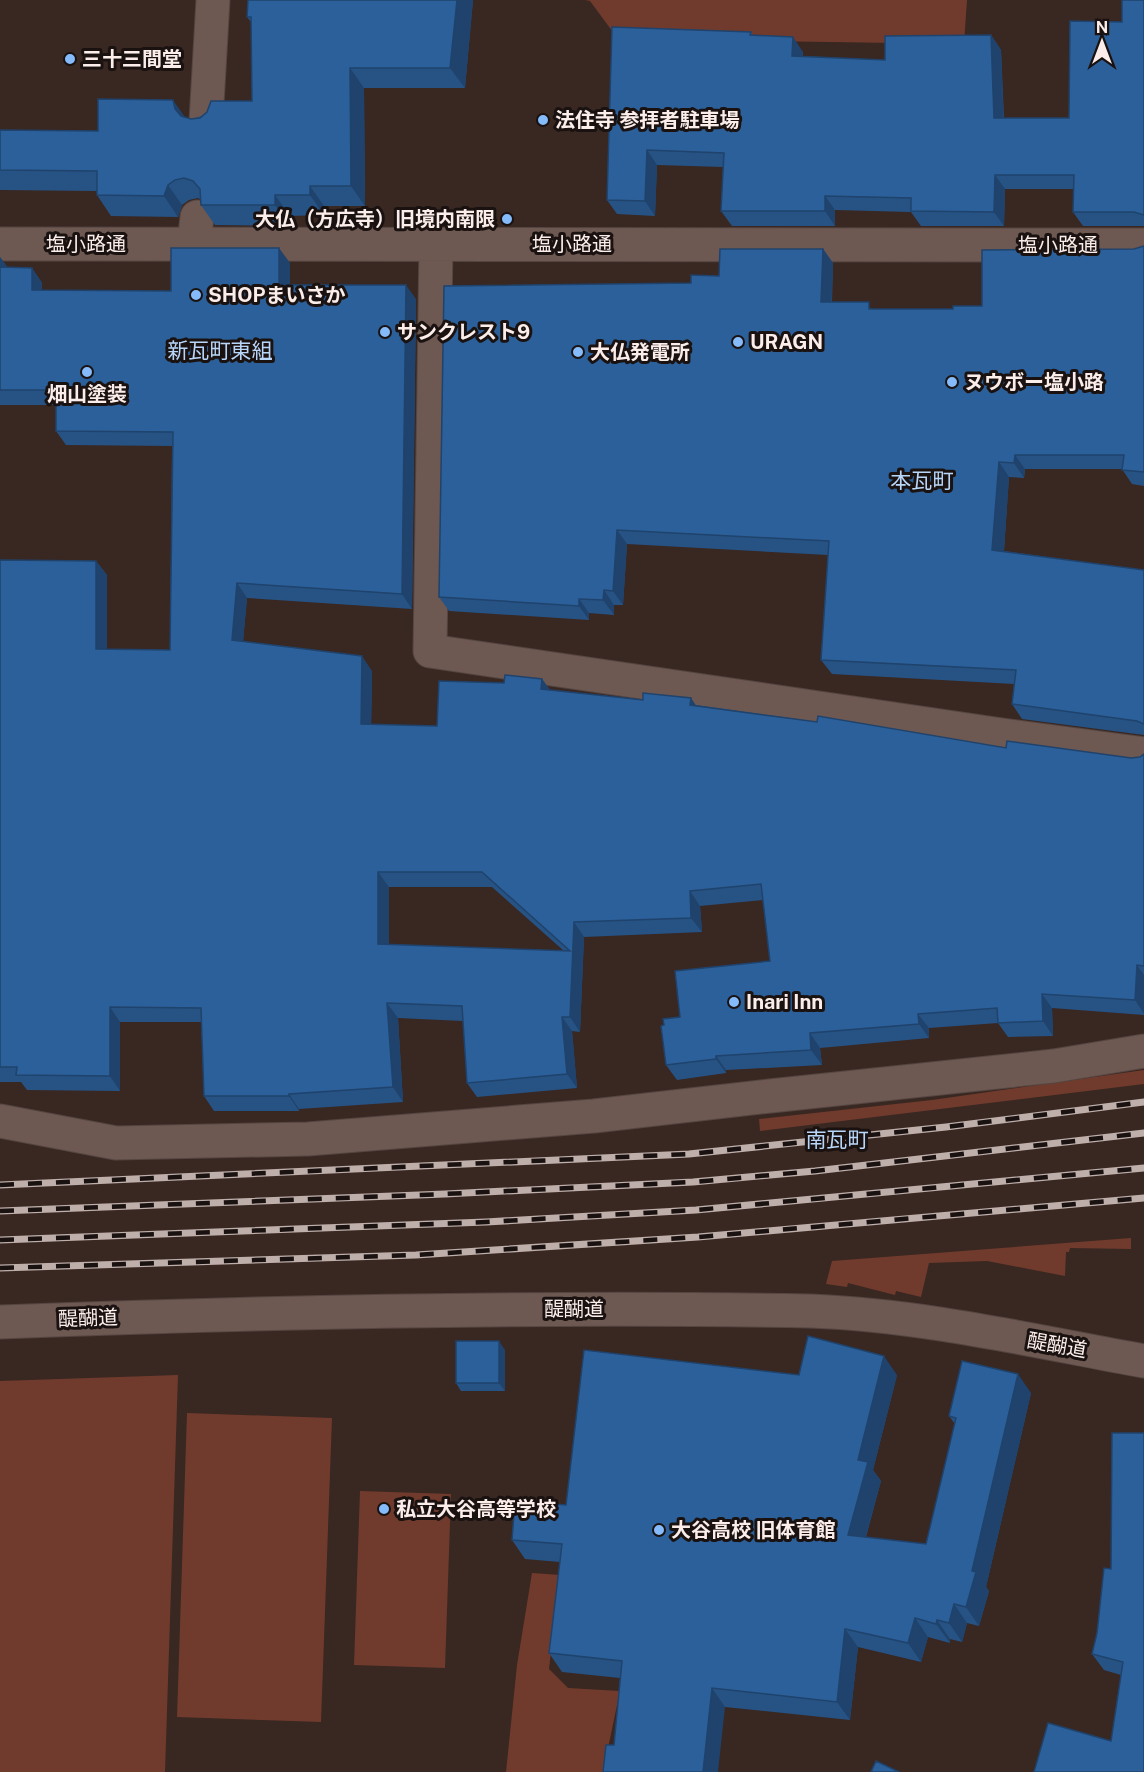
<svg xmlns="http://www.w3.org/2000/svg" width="1144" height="1772" viewBox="0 0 1144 1772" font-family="'Public Sans','Noto Sans JP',sans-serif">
<rect width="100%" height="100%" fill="#392722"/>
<path fill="#703b2c" d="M585 0H967L964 44 618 39 590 1Z
M1144 1070V1084L760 1131 759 1119 932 1100Z
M1131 1238V1249L1070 1248 1069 1252H1066L1065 1276 987 1261 929 1263 921 1297 896 1291 895 1295 848 1283 847 1287 826 1284 832 1261Z
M178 1375 165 1772H0V1381Z
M187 1413 332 1418 321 1722 177 1717Z
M360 1491 451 1494 445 1668 354 1665Z
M532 1573 560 1575 549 1669 568 1688 620 1691 603 1772H506L517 1665Z"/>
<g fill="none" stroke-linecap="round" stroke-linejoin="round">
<g stroke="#544541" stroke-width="35">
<path id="minor" d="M206 121 213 0
M0 244 1144 245
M194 244 197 217
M436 244 430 651 1002 735 1144 754
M0 1121 116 1143 308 1139 594 1116 770 1096 1054 1066 1144 1051
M0 1322C270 1312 540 1306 810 1311 922 1315 1033 1341 1144 1361"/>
</g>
<use href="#minor" stroke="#6d5852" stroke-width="33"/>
<g stroke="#beafab" stroke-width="7">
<path id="rail" d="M0 1185 689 1154 946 1127 1144 1102
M0 1211 445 1194 693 1182 815 1171 1144 1133
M0 1240 486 1222 696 1210 1144 1168
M0 1268 416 1255 698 1237 1144 1198"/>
</g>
<use href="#rail" stroke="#1a1210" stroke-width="4.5" stroke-dasharray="14" stroke-linecap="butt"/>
</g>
<path fill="#265384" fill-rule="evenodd" d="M473 0 465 88H364L365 206H324V215L290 216V226L215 225 201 205 200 199 198 198 189 200 182 205 178 217 111 216 97 195V191L0 190V130L98 131 185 117 191 119 252 101 251 22 247 17Z
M1144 0V226H1083L1073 212 1074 189H1005L1004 226H921L911 212 835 210V226H732L721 211 723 167 657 165 655 216 617 214 607 200 612 27 751 32 753 35 803 52V56L885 60 991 35 1001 50 1004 118H1069L1122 22Z
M1144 246V486L1132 484 1122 469H1025L1024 478 1009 477 1004 551 1144 570V735L1022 719 1012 704 1014 684 832 674 821 660 828 555 627 544 623 605H614V615L589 613V620L449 611 439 597 691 283 823 249 833 263 832 302 874 309H953L982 306Z
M0 257 7 267 32 268 42 283V290L171 291 290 263V285L416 299 412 609 247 598 243 641 372 671 371 725 437 726 504 683 542 679 550 690 696 705 1006 748 1131 758 1140 757 1144 754V1015L1052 1008 1053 1036 1008 1037 998 1023 929 1028V1038L820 1048 822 1065 726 1070V1073L677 1080 666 1065 680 1017 770 961 763 900 700 906 702 932 584 937 580 1032 572 1031 577 1088 477 1097 467 1083 463 1021 398 1018 403 1102 299 1109V1111H214L204 1096 201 1022H120V1091L27 1090 21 1082H0V560L96 561 107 575V649L170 650 172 446 66 445 56 431V405H0ZM389 887H492L564 951 389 944Z
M505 1350V1391H461L456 1383Z
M799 1375H897L873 1470 881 1481 866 1537 926 1544 955 1424 949 1416 1031 1393 986 1587 989 1591 979 1626 967 1623 962 1642 950 1639V1643L928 1637 921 1662 858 1647 850 1720 725 1707 614 1745 620 1678 562 1672 549 1653 560 1562 525 1559 512 1540 566 1505Z
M1111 1569 1144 1772 1111 1741 1121 1675 1104 1670 1092 1654 1097 1633Z"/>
<path fill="#1f436c" d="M457 0H473L465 88 450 68Z
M991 35 1001 50 1004 133 994 118Z
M793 37 803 52 802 70 792 56Z
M350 68 364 88 365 206 351 186Z
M173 100 187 120 189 129 175 109Z
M647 150 657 165 655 216 645 201Z
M995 175 1005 189 1004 226 994 212Z
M168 185 182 205 178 217 164 196Z
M310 186 324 206V215L310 195Z
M275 195 290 216V226L275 205Z
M825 196 835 210V226L825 211Z
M279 248 290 263V299L279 285Z
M823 249 833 263 831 316 821 302Z
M0 257 8 268 0 271Z
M32 268 42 283V305L32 290Z
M406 285 416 299 412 609 402 594Z
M1015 455 1025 469 1024 478 1014 463Z
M999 462 1009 477 1003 565 992 550Z
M617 530 627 544 623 605 613 591Z
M96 561 107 575V664L96 649Z
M237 583 247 598 242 654 232 640Z
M604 590 614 605V615L603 600Z
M579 599 589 613V620L579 606Z
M362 656 372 671 371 739 361 724Z
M542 679 553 694 541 689Z
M691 698 701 713 690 705Z
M378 872 389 887V958L378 944Z
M690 891 700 906 702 932 691 918Z
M574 922 584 937 580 1032 570 1017Z
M1137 965 1144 975V1014L1135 1000Z
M1042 994 1052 1008 1053 1036 1043 1021Z
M387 1003 398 1018 403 1102 393 1087Z
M110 1007 120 1022V1091L110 1076Z
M918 1014 929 1028V1038L919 1024Z
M562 1017 572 1031 577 1088 567 1074Z
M810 1033 820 1048 822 1065 811 1050Z
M716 1056 726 1070V1073L716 1059Z
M289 1094 299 1109V1111L289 1096Z
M499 1341 505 1350V1391L499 1383Z
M884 1356 897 1375 873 1470 881 1481 861 1554 848 1535 858 1460Z
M1018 1374 1031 1393 986 1587 989 1591 979 1626 966 1607 972 1571Z
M954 1604 967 1623 962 1642 949 1623Z
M915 1618 928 1637 921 1662 908 1643Z
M937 1620 950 1639V1643L936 1624Z
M845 1629 858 1647 850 1720 837 1702Z
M712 1688 725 1707 718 1772H703Z"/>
<path fill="#2c609a" stroke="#1f436c" stroke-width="1.5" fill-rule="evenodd" d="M248 0H457L450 68H350L351 186H310V195H275V205H201L200 189 193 181 184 178 175 180 168 185 164 196 97 195V171L0 170V130L98 131V99L173 100 175 109 181 116 191 119 200 118 207 112 211 101H252L251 17H247Z
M1122 0H1144V215L1134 212H1073L1074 175H995L994 212 911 211V198L825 196V211H721L724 153 647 150 645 201 607 200 612 27 751 32 750 35 793 37 792 56 885 60V36L991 35 994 118H1069L1070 21 1122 22Z
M1144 246V472L1122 470 1124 455H1015L1014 463 999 462 992 550 1144 570V724L1137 721 1012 704 1016 670 821 660 829 541 617 530 613 591 604 590 603 600 579 599V606L439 597 444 286 691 283V275L719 276 720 249H823L821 302H869V309H953V306H982V250L1134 249Z
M171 248H279V285H406L402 594 237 583 232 640 362 656 361 724 437 726 439 681 504 683 505 675 542 679 541 689 643 700V693L691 698 690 705 817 722 818 716 1006 748 1007 741 1131 758 1140 757 1144 754V966L1137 965 1135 1000 1042 994 1043 1021 998 1023 997 1008 918 1014 919 1024 810 1033 811 1050 716 1056V1059L666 1065 661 1026 664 1025 663 1019 680 1017 675 971 770 961 761 884 690 891 691 918 574 922 570 1017H562L567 1074 467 1083 462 1006 387 1003 393 1087 289 1094V1096H204L201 1008 110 1007V1076L16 1075 17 1067H0V560L96 561V649L170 650 173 432 56 431V390H0V267L32 268V290L171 291ZM378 872H482L570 951 378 944Z
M808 1336 884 1356 858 1460 868 1462 848 1535 926 1544 956 1418 949 1416 962 1361 1018 1374 972 1571 976 1572 966 1607 954 1604 949 1623 937 1620 936 1624 915 1618 908 1643 845 1629 837 1702 712 1688 703 1772H603L606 1745H614L622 1661 549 1653 562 1544 512 1540 515 1501 566 1505 584 1350 799 1375Z
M456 1341H499V1383H456Z
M1112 1433H1144V1772H1034L1048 1723 1111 1741 1123 1662 1092 1654 1097 1633 1104 1568 1111 1569Z
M876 1761 899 1772H871Z"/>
<g fill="#85bbfb" stroke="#1a1210" stroke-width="2">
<circle cx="70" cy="59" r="6"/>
<circle cx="543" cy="120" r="6"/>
<circle cx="507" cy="219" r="6"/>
<circle cx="196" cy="295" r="6"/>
<circle cx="385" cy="332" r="6"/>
<circle cx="738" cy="342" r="6"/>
<circle cx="578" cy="352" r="6"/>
<circle cx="87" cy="372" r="6"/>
<circle cx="952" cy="382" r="6"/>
<circle cx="734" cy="1002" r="6"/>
<circle cx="384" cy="1509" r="6"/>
<circle cx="659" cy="1530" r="6"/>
</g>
<g text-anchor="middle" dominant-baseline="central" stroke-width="6" stroke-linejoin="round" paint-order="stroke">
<g font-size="20" font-weight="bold" fill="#fbeeea" stroke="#1a1210" text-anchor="start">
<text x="82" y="59">三十三間堂</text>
<text x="555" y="120">法住寺 参拝者駐車場</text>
<text x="495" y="219" text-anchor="end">大仏（方広寺）旧境内南限</text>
<text x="208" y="295">SHOPまいさか</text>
<text x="397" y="332">サンクレスト9</text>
<text x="750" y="342">URAGN</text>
<text x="590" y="352">大仏発電所</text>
<text x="964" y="382">ヌウボー塩小路</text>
<text x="87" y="394" text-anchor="middle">畑山塗装</text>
<text x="746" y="1002">Inari Inn</text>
<text x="396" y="1509">私立大谷高等学校</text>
<text x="671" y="1530">大谷高校 旧体育館</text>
</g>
<g font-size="20" fill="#fbeeea" stroke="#1a1210">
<text x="86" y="244">塩小路通</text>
<text x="572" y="244">塩小路通</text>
<text x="1058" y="245">塩小路通</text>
<text x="574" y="1309">醍醐道</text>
<text transform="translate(88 1318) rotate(-2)">醍醐道</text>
<text transform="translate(1057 1345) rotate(10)">醍醐道</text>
</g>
<g font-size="21" fill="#b8d6fa" stroke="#1a1210">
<text x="220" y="350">新瓦町東組</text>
<text x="922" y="480">本瓦町</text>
<text x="837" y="1139">南瓦町</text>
</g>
</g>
<g transform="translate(1102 42)" stroke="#1a1210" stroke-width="4.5" paint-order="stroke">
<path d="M0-4.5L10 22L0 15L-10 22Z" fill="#fbeeea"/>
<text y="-9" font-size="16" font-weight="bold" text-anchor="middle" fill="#fbeeea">N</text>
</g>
</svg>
